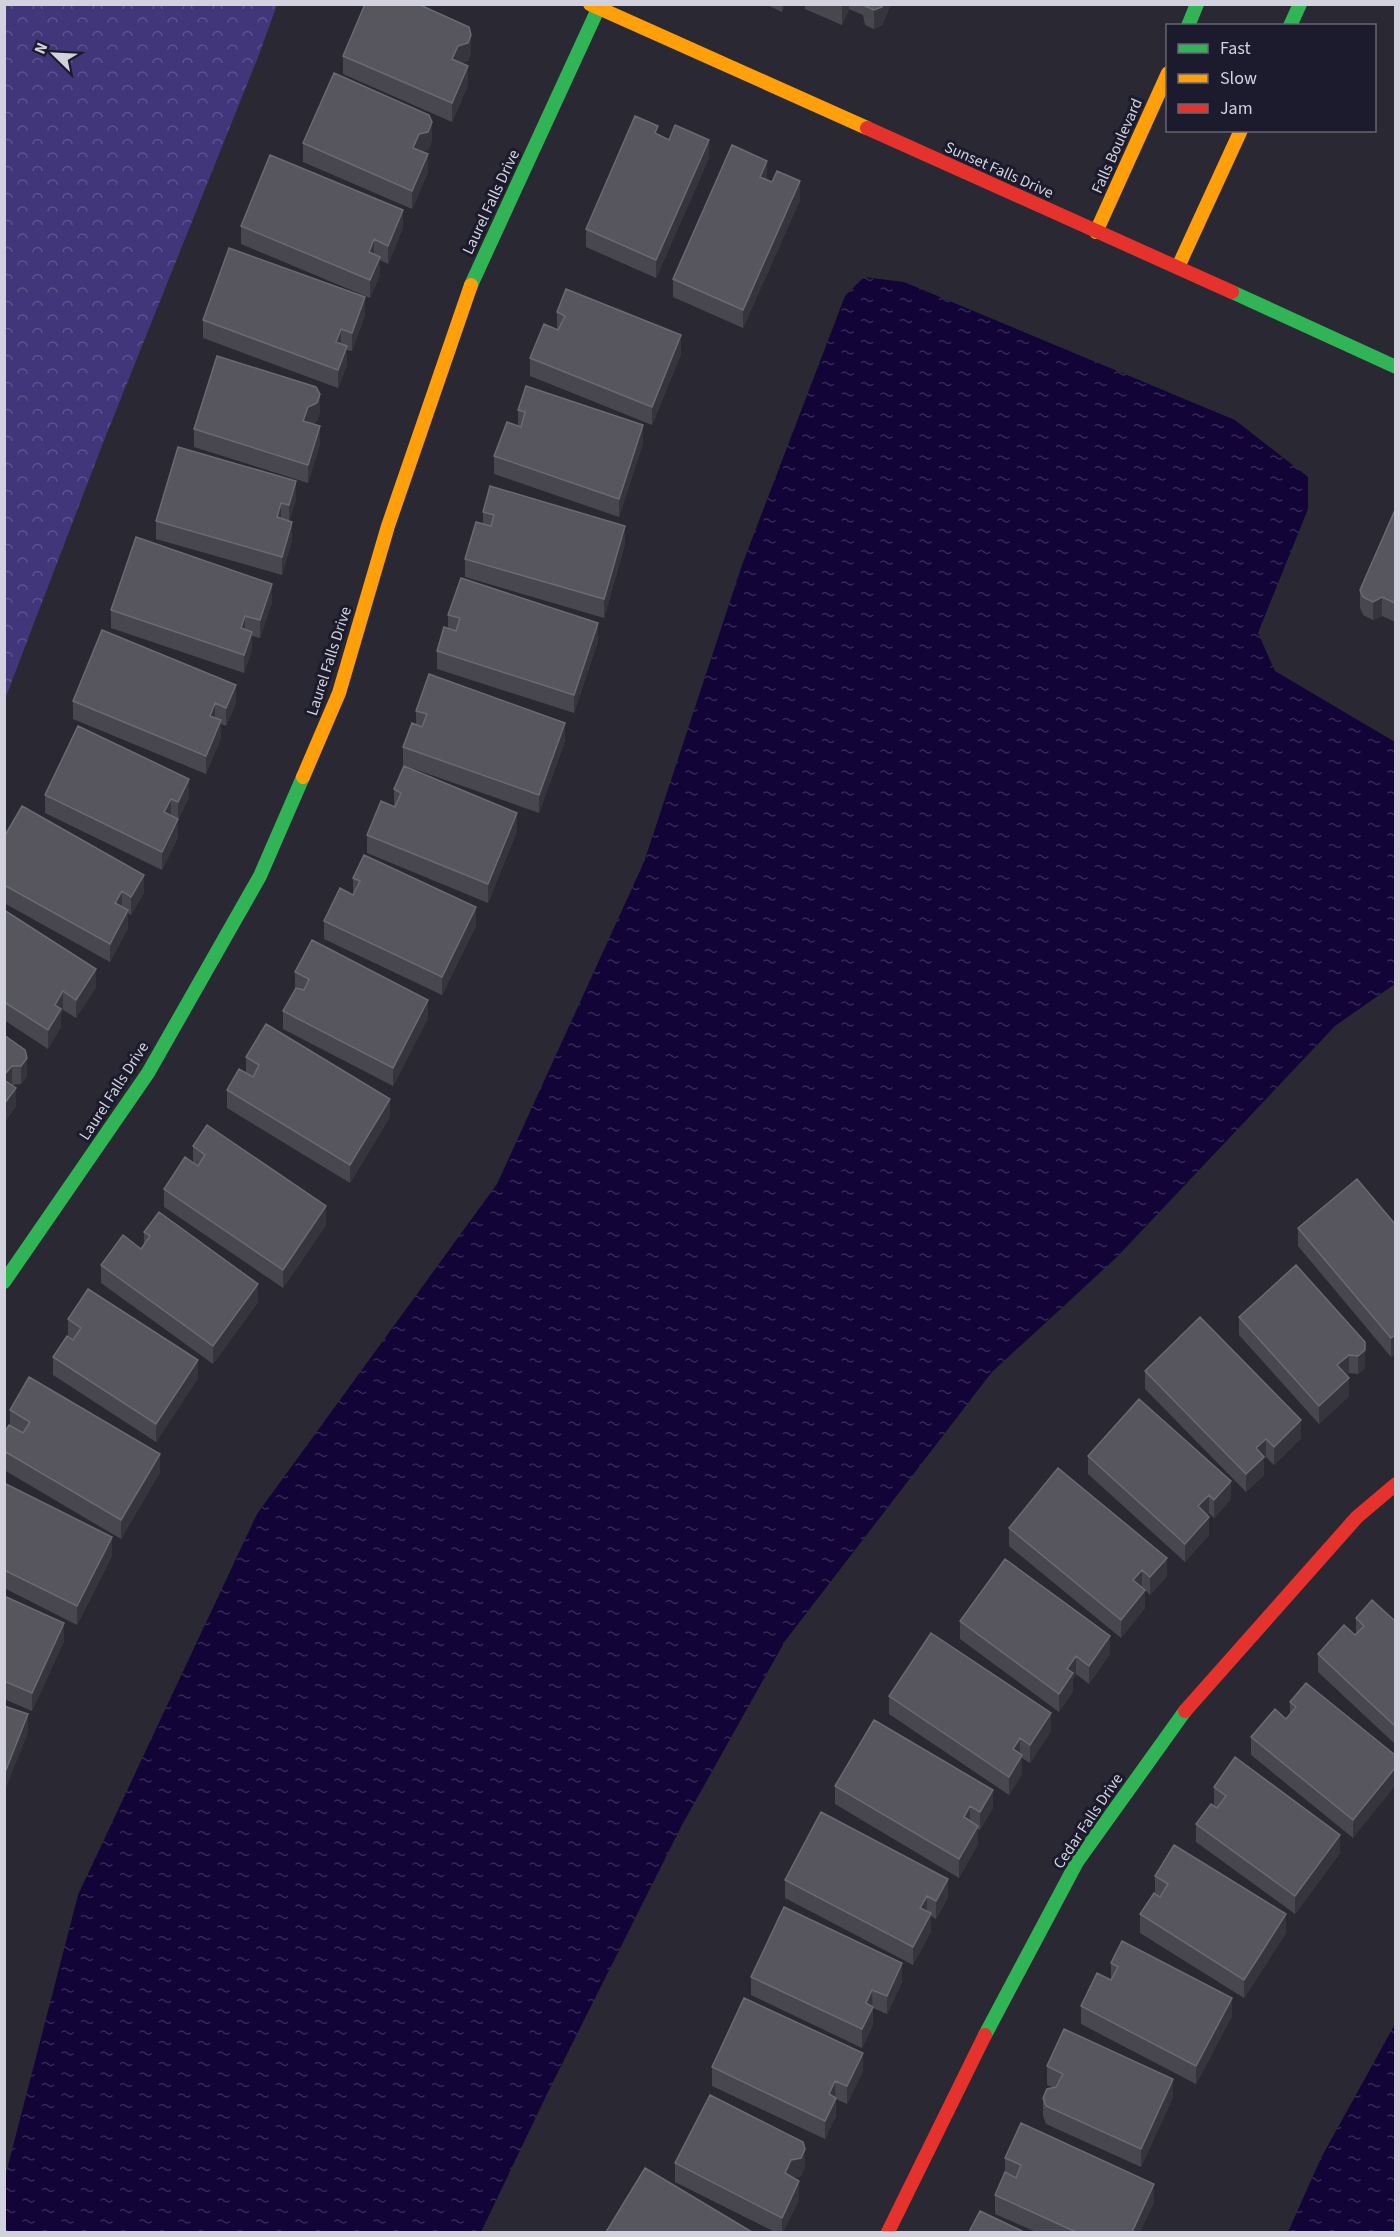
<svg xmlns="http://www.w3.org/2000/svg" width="1400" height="2237" viewBox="0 0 1400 2237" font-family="'Source Sans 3',sans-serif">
<defs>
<pattern id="forest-crowns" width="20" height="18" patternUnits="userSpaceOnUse" patternTransform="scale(1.5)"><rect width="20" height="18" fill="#42367a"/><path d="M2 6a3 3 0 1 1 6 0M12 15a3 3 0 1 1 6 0" fill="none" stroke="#5c528c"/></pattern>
<pattern id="water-ripples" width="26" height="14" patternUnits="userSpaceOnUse" patternTransform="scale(1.5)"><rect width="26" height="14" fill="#130437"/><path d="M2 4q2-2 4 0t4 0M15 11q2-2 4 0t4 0" fill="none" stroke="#342854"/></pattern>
</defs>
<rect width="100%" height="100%" fill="#2a2833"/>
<path fill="url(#forest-crowns)" d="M5 4 277 5 260 52 101 448 5 699Z"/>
<path fill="url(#water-ripples)" d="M864 277 904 282 1235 420 1308 477V509L1258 633 1275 671 1395 742V984L1335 1026 1116 1258 992 1372 785 1641 682 1825 548 2092 481 2232H5V2177L78 1895 257 1514 497 1184 644 862 742 565 845 296Z
M1395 2024V2232H1288L1321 2158Z"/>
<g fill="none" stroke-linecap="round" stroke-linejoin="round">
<path stroke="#30b455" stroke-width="14" d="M1188 26 1197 4
M1290 26 1300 4
M471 285 598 9
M1232 292 1396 367
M4 1282 148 1073 260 876 303 777
M985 2035 1077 1862 1185 1711"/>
<path stroke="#ff9f0a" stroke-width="14" d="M590 4 867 128
M1096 232 1168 73
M1178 267 1241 130
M303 777 339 693 388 526 471 285"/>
<path stroke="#e5322d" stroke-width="14" d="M867 128 1232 292
M1185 1711 1357 1517 1396 1484
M888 2232 985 2035"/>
</g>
<path fill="#484750" d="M765 4H785L782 12Z
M805 4H891L882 25 874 29 865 25 863 15 849 9 842 25 805 9Z
M471 53 468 61 461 63 468 85 452 122 343 74V56Z
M658 135 709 158 656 278 586 247V229Z
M432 141 428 150 421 151 428 172 412 209 303 162V143Z
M767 179 766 180 800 200 743 328 673 297V279Z
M241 226 403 228 388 264 380 260V275L370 298 241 244Z
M557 312 681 354 652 425 530 376V358L557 329Z
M365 315 352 351 347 350V365L338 388 203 338V320Z
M518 410 643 443 619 517 494 474V456L518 426Z
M320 412 317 421 312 424 320 444 308 483 194 447V429Z
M296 499 289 521 292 540 282 575 156 539V521Z
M1395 510V622L1382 616 1373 620 1363 615 1360 608V590Z
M483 512 625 544 604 618 465 577V559L483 524Z
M272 602 260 638 252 636V650L244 673 111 628V610Z
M448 615 598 641 574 713 437 669V651L448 629Z
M73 701 236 703 226 726 221 724V738L206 774 73 719Z
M416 711 565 741 539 813 403 765V747L416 725Z
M394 789 517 831 488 903 367 853V835L394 806Z
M45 795 189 797 178 820V837L162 870 45 813Z
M4 837 144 893 131 915 128 913V928L110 962 4 903Z
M353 878 476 926 442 995 324 939V921L353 895Z
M4 910 96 987 76 1018 63 1010 61 1012V1027L48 1049 4 1020Z
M295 972 428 1018 393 1086 283 1029V1011L295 989Z
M4 1035 27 1076 21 1084 11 1085 16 1106 4 1123Z
M246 1057 390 1117 350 1183 227 1108V1090L246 1072Z
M193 1146 326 1225 283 1288 164 1207V1189L193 1162Z
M1395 1224V1353L1391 1357 1298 1246V1228Z
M144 1232 258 1302 213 1364 101 1283V1265L141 1249 144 1245Z
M1296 1265 1365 1360V1368L1358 1374 1349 1373 1346 1375 1349 1396 1319 1424 1239 1335V1317Z
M68 1319 198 1378 156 1442 53 1375V1357L68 1337Z
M1145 1371 1301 1438 1274 1465 1266 1457 1264 1459V1475L1246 1492 1145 1389Z
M10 1410 160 1472 121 1539 4 1470V1433L10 1426Z
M1088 1456 1231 1499 1214 1518 1209 1513 1207 1515 1209 1535 1185 1562 1088 1474Z
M4 1483 112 1556 77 1625 4 1588Z
M1009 1528 1167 1576 1150 1595 1145 1590V1608L1121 1638 1009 1546Z
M4 1596 64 1641 32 1711 4 1699Z
M1356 1618 1395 1621V1744L1318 1672V1654L1355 1635H1356Z
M960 1621 1110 1654 1089 1684 1076 1674 1073 1679V1691L1059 1712 960 1639Z
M889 1696 1051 1731 1030 1763 1022 1758V1774L1009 1795 889 1714Z
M1290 1702 1395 1755 1353 1838 1251 1755V1737L1286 1719 1290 1714Z
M835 1786 993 1808 980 1830 978 1829V1844L959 1878 835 1804Z
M1214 1787 1340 1853 1295 1914 1196 1842V1824L1217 1808 1214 1805Z
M1155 1876 1286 1933 1244 1998 1140 1933V1914L1155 1894Z
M785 1880 948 1897 936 1919 931 1916V1931L913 1965 785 1898Z
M1111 1963 1232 2016 1196 2084 1081 2024V2006L1111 1980Z
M751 1977 902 1982 887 2014 873 2008V2025L862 2048 751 1995Z
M1047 2066 1173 2097 1141 2167 1046 2124 1043 2116V2098L1055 2088 1047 2085Z
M712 2067 863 2071 847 2104 836 2099V2116L825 2139 712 2086Z
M1005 2158 1154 2202 1140 2232H1036L995 2214V2195L1005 2172Z
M675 2163 805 2167 801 2176 793 2178 799 2200 783 2232H775L675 2182Z"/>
<path fill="#36353e" d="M782 4H785L782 12Z
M843 4H849V9L842 25V6Z
M883 4H891L882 25 874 29V10Z
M471 35V53L468 61 458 64 452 59 458 46Z
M468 66V85L452 122V103Z
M432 122V141L428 150 419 152 413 148 419 134Z
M709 140V158L656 278V260Z
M428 154V172L412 209V191Z
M767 161V179L760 195V177Z
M800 181V200L743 328V310Z
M403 210V228L388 264V246Z
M374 239V257L369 252Z
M380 257V275L370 298V280Z
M365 297V315L352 351V333Z
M341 329V347L336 342Z
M681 335V354L652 425V407Z
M347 346V365L338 388V370Z
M320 394V412L317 421 308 425 303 421 308 407Z
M643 425V443L619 517V499Z
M320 426V444L308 483V465Z
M296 481V499L289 523V505Z
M281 503V521L277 517Z
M292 522V540L282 575V557Z
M625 526V544L604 618V599Z
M272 584V602L260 638V620Z
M1382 597V616L1373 620V602Z
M245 616V634L241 628Z
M598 623V641L574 713V695Z
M252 632V650L244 673V655Z
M236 685V703L226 726V708Z
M215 703V721L210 716Z
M221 720V738L206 774V756Z
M565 723V741L539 813V795Z
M189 779V797L178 820V837L162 870V852L178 819V802Z
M171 799V817L164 812Z
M517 813V831L488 903V884Z
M144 875V893L131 915V897Z
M122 891V909L115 903Z
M476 907V926L442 995V977Z
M128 910V928L110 962V944Z
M96 969V987L76 1018V1000Z
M63 991V1010L61 1012V1027L48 1049V1030L55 1005Z
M428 1000V1018L393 1086V1068Z
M27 1058V1076L21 1084V1066Z
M12 1066V1084L4 1093V1075Z
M16 1088V1106L4 1123V1104Z
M390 1099V1117L350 1183V1165Z
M326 1206V1225L283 1288V1270Z
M258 1284V1302L213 1364V1346Z
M1395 1335V1353L1391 1357V1338Z
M1365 1342V1368L1358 1374V1356Z
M1349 1355V1373L1337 1384V1365Z
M198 1360V1378L156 1442V1424Z
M1349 1378V1396L1319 1424V1406Z
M1301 1420V1438L1274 1465V1447Z
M1266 1439V1457L1264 1459V1475L1246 1492V1474L1256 1448Z
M160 1454V1472L121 1539V1520Z
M1231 1481V1499L1214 1518V1500Z
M1209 1495V1513L1198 1524V1506Z
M1209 1517V1535L1185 1562V1544Z
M112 1537V1556L77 1625V1606Z
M1167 1558V1576L1150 1595V1577Z
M1142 1570V1588L1133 1580Z
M1145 1590V1608L1121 1638V1620Z
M64 1623V1641L32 1711V1693Z
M1110 1636V1654L1089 1684V1666Z
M1076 1656V1674L1073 1679V1691L1059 1712V1694L1067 1669Z
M1051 1713V1731L1030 1763V1745Z
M28 1714V1733L4 1793V1775Z
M1020 1738V1756L1013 1749Z
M1022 1755V1774L1009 1795V1777Z
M1395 1768V1786L1353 1838V1820Z
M993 1790V1808L980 1830V1812Z
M970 1806V1824L964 1817Z
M978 1826V1844L959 1878V1859Z
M1340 1835V1853L1295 1914V1896Z
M948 1879V1897L936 1919V1901Z
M927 1896V1914L920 1908Z
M931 1913V1931L913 1965V1947Z
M1286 1914V1933L1244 1998V1980Z
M902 1963V1982L887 2014V1996Z
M872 1990 873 2025 862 2048V2029L866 2003Z
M1232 1998V2016L1196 2084V2066Z
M863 2053V2071L847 2104V2086Z
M1173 2079V2097L1141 2167V2149Z
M835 2081 836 2116 825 2139V2121L829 2094Z
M805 2149V2167L801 2176 791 2178 785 2173 791 2160Z
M799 2181V2200L783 2232H782V2218Z
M1154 2184V2202L1140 2232H1132Z"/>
<path fill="#57565f" stroke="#6a6a73" stroke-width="1.5" d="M365 4H418L469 27 471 35 468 43 458 46 452 59 468 66 452 103 343 56Z
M865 4H883L882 7 874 10 865 6Z
M334 73 429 115 432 122 428 132 419 134 413 148 428 154 412 191 303 143Z
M635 116 658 126 655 133 669 140 675 125 709 140 656 260 586 229Z
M732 145 767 161 760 177 772 182 777 171 800 181 743 310 673 279Z
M270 155 403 210 388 246 374 239 369 252 380 257 370 280 241 226Z
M229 248 365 297 352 333 341 329 336 342 347 346 338 370 203 320Z
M566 289 681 335 652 407 530 358 544 324 558 330 565 316 557 312Z
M217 356 316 387 320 394 317 403 308 407 303 421 320 426 308 465 194 429Z
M526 386 643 425 619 499 494 456 507 422 521 427 525 412 518 410Z
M178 447 296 481 289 505 281 503 277 517 292 522 282 557 156 521Z
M490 486 625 526 604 599 465 559 476 522 491 526 494 515 483 512Z
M1395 510V603L1382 597 1373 602 1363 597 1360 590Z
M136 537 272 584 260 620 245 616 241 628 252 632 244 655 111 610Z
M461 578 598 623 574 695 437 651 444 627 456 631 460 618 448 615Z
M102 630 236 685 226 708 215 703 210 716 221 720 206 756 73 701Z
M429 674 565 723 539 795 403 747 412 723 422 727 427 714 416 711Z
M78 726 189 779 178 802 171 799 164 812 178 819 162 852 45 795Z
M404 766 517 813 488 884 367 835 381 801 395 807 401 793 394 789Z
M22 806 144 875 131 897 122 891 115 903 128 910 110 944 4 885V837Z
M364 855 476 907 442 977 324 921 340 888 353 895 360 881 353 878Z
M4 910 96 969 76 1000 63 991 55 1005 61 1009 48 1030 4 1002Z
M312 940 428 1000 393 1068 283 1011 296 988 304 990 309 979 295 972Z
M266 1024 390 1099 350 1165 227 1090 239 1069 253 1077 259 1065 246 1057Z
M4 1035 25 1050 27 1058 21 1066H12L4 1075Z
M4 1080 16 1088 4 1104Z
M207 1125 326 1206 283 1270 164 1189 185 1157 198 1166 205 1155 193 1146Z
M1357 1179 1395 1224V1335L1391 1338 1298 1228Z
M159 1212 258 1284 213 1346 101 1265 123 1235 141 1249 150 1236 144 1232Z
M1296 1265 1365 1342V1350L1358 1356 1349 1355 1337 1365 1349 1378 1319 1406 1239 1317Z
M88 1289 198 1360 156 1424 53 1357 67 1336 73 1340 81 1328 68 1319Z
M1200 1317 1301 1420 1274 1447 1266 1439 1256 1448 1264 1457 1246 1474 1145 1371Z
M29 1377 160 1454 121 1520 4 1451V1433L9 1425 23 1433 30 1422 10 1410Z
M1139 1399 1231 1481 1214 1500 1209 1495 1198 1506 1209 1517 1185 1544 1088 1456Z
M1058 1468 1167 1558 1150 1577 1142 1570 1133 1580 1145 1590 1121 1620 1009 1528Z
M4 1483 112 1537 77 1606 4 1570Z
M1005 1559 1110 1636 1089 1666 1076 1656 1067 1669 1073 1673 1059 1694 960 1621Z
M4 1596 64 1623 32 1693 4 1681Z
M1372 1600 1395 1621V1726L1318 1654 1344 1625 1355 1635 1364 1626 1356 1618Z
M931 1633 1051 1713 1030 1745 1020 1738 1013 1749 1022 1755 1009 1777 889 1696Z
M1306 1683 1395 1755V1768L1353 1820 1251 1737 1275 1709 1286 1719 1296 1707 1290 1702Z
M4 1706 28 1714 4 1775Z
M874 1720 993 1790 980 1812 970 1806 964 1817 978 1826 959 1859 835 1786Z
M1235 1757 1340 1835 1295 1896 1196 1824 1211 1804 1217 1808 1226 1796 1214 1787Z
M821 1812 948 1879 936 1901 927 1896 920 1908 931 1913 913 1947 785 1880Z
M1174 1845 1286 1914 1244 1980 1140 1914 1154 1893 1160 1897 1168 1884 1155 1876Z
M784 1907 902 1963 887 1996 872 1990 866 2003 873 2007 862 2029 751 1977Z
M1122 1941 1232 1998 1196 2066 1081 2006 1097 1973 1111 1980 1118 1967 1111 1963Z
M744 1998 863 2053 847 2086 835 2081 829 2094 836 2098 825 2121 712 2067Z
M1064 2029 1173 2079 1141 2149 1046 2106 1043 2098 1047 2089 1056 2087 1063 2074 1047 2066Z
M710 2095 803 2142 805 2149 801 2158 791 2160 785 2173 799 2181 782 2218 675 2163Z
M1021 2123 1154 2184 1132 2232H1076L995 2195 1005 2172 1016 2178 1021 2165 1005 2158Z
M645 2168 752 2232H606Z
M980 2211 1024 2232H969Z"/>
<g text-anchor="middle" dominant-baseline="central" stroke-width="6" stroke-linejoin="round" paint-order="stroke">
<g font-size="16" fill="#d2d2de" stroke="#1c1b2d">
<text transform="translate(1117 146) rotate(-66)">Falls Boulevard</text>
<text transform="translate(999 170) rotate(24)">Sunset Falls Drive</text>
<text transform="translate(491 202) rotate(-65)">Laurel Falls Drive</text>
<text transform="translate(329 661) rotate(-72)">Laurel Falls Drive</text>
<text transform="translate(114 1091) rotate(-57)">Laurel Falls Drive</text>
<text transform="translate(1088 1821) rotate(-56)">Cedar Falls Drive</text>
</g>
</g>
<rect width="1400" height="2237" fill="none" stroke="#d2d2de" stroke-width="12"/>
<rect x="1166" y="24" width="210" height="108" fill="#1c1b2d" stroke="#656474" stroke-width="1.5"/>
<rect x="1178" y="44" width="30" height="9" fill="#30b455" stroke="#656474" stroke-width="1.5"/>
<text x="1220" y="54" font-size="18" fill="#d2d2de">Fast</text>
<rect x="1178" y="74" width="30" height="9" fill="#ff9f0a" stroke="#656474" stroke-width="1.5"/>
<text x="1220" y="84" font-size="18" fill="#d2d2de">Slow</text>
<rect x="1178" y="104" width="30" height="9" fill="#e5322d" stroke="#656474" stroke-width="1.5"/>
<text x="1220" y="114" font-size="18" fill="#d2d2de">Jam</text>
<g transform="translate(54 54) rotate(294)" stroke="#1c1b2d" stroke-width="4.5" paint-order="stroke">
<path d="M0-4.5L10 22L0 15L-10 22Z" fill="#d2d2de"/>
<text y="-9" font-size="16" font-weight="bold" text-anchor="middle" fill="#d2d2de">N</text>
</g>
</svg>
